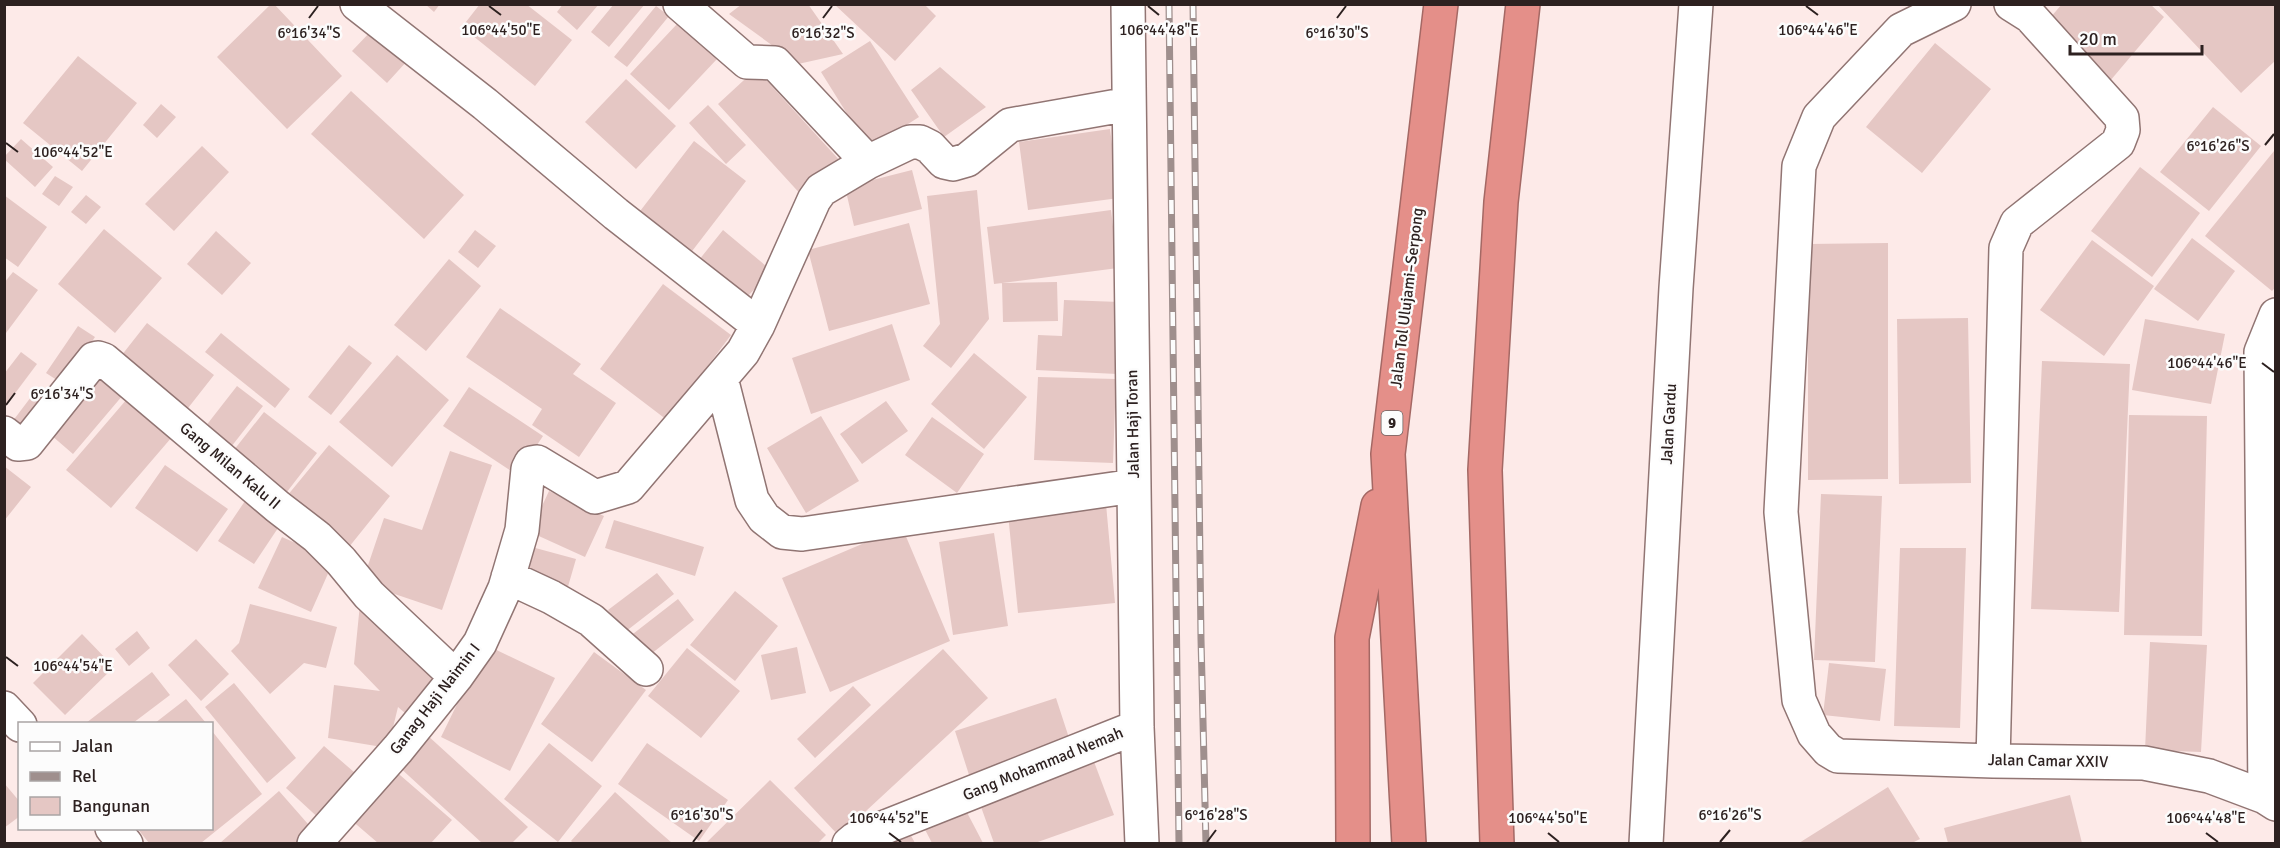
<svg xmlns="http://www.w3.org/2000/svg" width="2280" height="848" viewBox="0 0 2280 848" font-family="Signika,sans-serif">
<rect width="100%" height="100%" fill="#fdeae8"/>
<path fill="#e5c7c4" d="M271 4H274L342 76 287 129 217 57Z
M425 4H440L434 12Z
M480 4H526L572 40 535 86 462 27Z
M563 4H599L577 30 557 12Z
M614 4H645L609 47 591 32Z
M742 4H808L843 54 798 64 729 14Z
M834 4H924L936 16 895 61Z
M2062 4H2150L2164 17 2110 81 2044 25Z
M2157 4H2276V60L2241 93Z
M656 6 669 16 627 67 614 57Z
M678 23 717 59 669 110 630 74Z
M373 29 408 60 387 83 352 51Z
M870 41 919 117 869 149 821 72Z
M1935 43 1991 89 1922 173 1866 127Z
M78 56 137 103 82 171 23 123Z
M940 67 986 107 944 137 911 90Z
M756 69 842 163 804 198 718 104Z
M626 79 676 126 636 169 585 122Z
M351 91 464 195 424 239 311 134Z
M161 104 176 117 157 138 143 125Z
M708 105 746 145 726 164 689 123Z
M2213 107 2261 146 2209 211 2160 172Z
M1110 129 1119 198 1028 210 1019 142Z
M21 139 53 167 35 187 4 159V157Z
M694 141 746 181 686 259 634 219Z
M202 146 229 172 174 231 145 204Z
M2274 151 2276 287 2272 291 2205 236Z
M2140 167 2200 213 2152 277 2091 231Z
M912 170 922 209 854 226 845 187Z
M55 176 73 187 59 206 42 194Z
M977 190 989 319 951 368 923 346 940 324 927 196Z
M4 195 47 227 18 267 4 257Z
M86 195 101 207 86 224 71 212Z
M1111 210 1118 268 994 284 987 227Z
M909 223 930 304 829 331 808 250Z
M104 229 162 278 115 333 58 284Z
M475 230 496 246 478 268 458 252Z
M723 230 772 271 745 299 699 260Z
M216 231 251 263 222 295 187 264Z
M2192 238 2235 271 2198 321 2154 289Z
M2092 240 2154 286 2104 356 2040 310Z
M1888 243V479L1808 480V244Z
M449 259 481 286 426 351 394 325Z
M13 272 38 290 6 333 4 283Z
M1057 282 1058 321 1003 322 1002 283Z
M663 284 731 335 667 420 600 369Z
M1064 300 1120 302 1117 374 1036 370 1038 335 1062 336Z
M500 308 581 364 573 374 616 403 579 457 532 425 542 409 466 357Z
M1968 318 1971 483 1899 484 1897 319Z
M2145 319 2225 334 2211 404 2132 390Z
M147 323 214 375 181 417 114 365Z
M892 324 910 380 811 414 792 358Z
M78 326 95 337 63 384 46 373Z
M221 333 290 389 275 408 205 352Z
M349 345 372 363 331 415 308 397Z
M21 352 37 364 4 408V374Z
M974 353 1027 397 984 449 931 404Z
M397 355 449 400 392 467 339 422Z
M2042 361 2130 364 2119 612 2031 609Z
M94 370 123 395 73 454 44 429Z
M1038 377 1116 379 1113 463 1034 460Z
M237 386 263 406 224 456 198 436Z
M469 387 543 436 517 475 443 426Z
M133 392 178 430 111 508 66 470Z
M34 393 48 402 20 440 6 430Z
M886 401 908 431 862 464 840 434Z
M264 412 317 453 283 497 230 455Z
M2129 415 2207 416 2202 636 2124 635Z
M821 416 859 481 806 513 767 448Z
M932 417 984 454 957 493 905 455Z
M329 445 390 496 349 547 287 496Z
M450 451 492 465 442 610 362 583 384 518 422 530Z
M165 465 228 509 197 552 135 508Z
M4 466 31 487 4 521Z
M549 491 604 516 585 557 530 532Z
M1821 494 1882 496 1875 662 1814 660Z
M247 498 282 522 254 564 218 541Z
M1106 504 1115 603 1018 613 1008 514Z
M614 520 704 547 695 576 605 548Z
M902 527 950 641 830 692 782 578Z
M994 533 1008 626 953 635 939 542Z
M282 537 334 560 311 612 258 588Z
M528 546 576 559 567 590 519 577Z
M1900 548H1966L1960 728 1894 726Z
M657 573 674 594 625 632 608 610Z
M735 591 778 626 735 681 690 645Z
M678 599 694 620 646 658 629 637Z
M250 604 337 627 326 668 304 663 270 694 231 651 239 643Z
M360 604 445 679 412 719 398 707 388 748 328 738 334 685 380 691 354 664Z
M137 631 150 648 129 666 115 649Z
M82 634 114 667 65 715 33 683Z
M196 639 229 674 201 701 168 665Z
M2150 642 2207 645 2201 752 2145 750Z
M486 645 555 678 510 771 441 737Z
M797 647 806 693 771 700 761 655Z
M687 648 740 691 701 738 648 696Z
M943 649 988 698 839 836 794 788Z
M594 652 646 690 592 762 541 724Z
M1829 663 1886 669 1880 721 1823 715Z
M152 672 170 695 133 723H86Z
M234 683 296 758 267 783 205 707Z
M853 686 871 705 815 758 797 739Z
M1056 698 1071 744 970 778 955 731Z
M186 699 206 723H155Z
M212 731 262 794 201 843H149L137 828H212Z
M426 734 528 827 512 843H482L397 765Z
M549 743 602 786 558 842 504 799Z
M647 743 728 800 699 841 618 784Z
M324 746 362 779 324 823 286 788Z
M1090 751 1114 815 1035 843H994L976 793Z
M393 769 452 820 431 843H378L350 819Z
M770 780 826 835 818 843H706Z
M4 783 20 802V816L4 828Z
M1888 787 1920 839 1912 843H1799Z
M279 791 315 832 302 843H220Z
M615 792 648 822 672 843H573L571 841Z
M2070 795 2082 843H1948L1944 828Z
M961 801 983 843H932L921 822Z
M909 832 915 843H887Z"/>
<g fill="none" stroke-linecap="round" stroke-linejoin="round">
<g stroke="#917573" stroke-width="36">
<path id="minor" d="M357 4 485 104 616 214 758 325
M680 4 747 62 775 63 868 162
M1128 4 1137 727 1142 844
M1954 4 1901 30 1819 117 1799 166 1781 512 1799 700 1814 734 1828 750 1838 756 1993 761 2144 763 2209 776 2265 797 2276 804
M721 378 752 500 764 518 782 532 802 534 1134 486
M4 433 18 444 27 443 94 359 98 358 104 360 278 507 317 537 341 561 369 595 456 677
M508 577 551 597 591 620 646 669
M4 708 20 725
M1993 761 2006 248 2017 223 2118 143 2123 130 2122 118 2030 16 2011 4
M2265 797 2261 352 2276 315
M112 828 126 844
M314 844 398 749 456 677 480 643 505 588 522 530 528 469 531 463 537 462 595 497 628 487 743 352 758 325 814 200 821 190 868 162 910 142H920L930 147 944 162 953 164 967 160 1010 125 1129 104
M849 844 855 839 1137 727
M1646 844 1676 288 1696 4"/>
</g>
<g stroke="#a46864" stroke-width="36">
<path id="highway" d="M1353 844 1352 638 1378 506
M1409 844 1388 454 1441 4
M1497 844 1485 470 1501 202 1523 4"/>
</g>
<use href="#minor" stroke="#fff" stroke-width="33"/>
<use href="#highway" stroke="#e48f89" stroke-width="33"/>
<g stroke="#9f8f8d" stroke-width="7">
<path id="rail" d="M1169 4 1179 844
M1193 4 1201 639 1206 844"/>
</g>
<use href="#rail" stroke="#fcfcfc" stroke-width="4.5" stroke-dasharray="14" stroke-linecap="butt"/>
</g>
<path fill="none" stroke="#2d2120" stroke-width="2" d="M489 6 501 15M1148 6 1159 15M1806 6 1818 15M309 18 318 6M823 18 832 6M1337 18 1346 6M6 143 18 152M2265 145 2274 134M2262 363 2274 372M6 405 15 393M6 657 18 666M889 833 901 842M1548 833 1559 842M2206 833 2218 842M693 842 702 830M1207 842 1216 830M1720 842 1730 830"/>
<g text-anchor="middle" dominant-baseline="central" stroke-width="5" stroke-linejoin="round" paint-order="stroke">
<rect fill="#fcfcfc" stroke="#6b6362" stroke-width="1.5" x="1381.5" y="411" width="21" height="24" rx="4.5"/>
<g font-size="15" font-weight="bold" fill="#2d2120">
<text x="1392" y="423">9</text>
</g>
<g font-size="16" fill="#2d2120" stroke="#fcfcfc">
<text transform="translate(1407 298) rotate(-83)">Jalan Tol Ulujami–Serpong</text>
<text transform="translate(1133 424) rotate(-91)">Jalan Haji Toran</text>
<text transform="translate(1669 424) rotate(-87)">Jalan Gardu</text>
<text transform="translate(230 466) rotate(40)">Gang Milan Kalu II</text>
<text transform="translate(435 699) rotate(-52)">Ganag Haji Naimin I</text>
<text transform="translate(2048 761) rotate(1)">Jalan Camar XXIV</text>
<text transform="translate(1043 764) rotate(-22)">Gang Mohammad Nemah</text>
</g>
</g>
<g font-size="15" text-anchor="middle" fill="#2d2120" stroke="#fcfcfc" stroke-width="5" stroke-linejoin="round" paint-order="stroke">
<text x="501" y="35">106°44'50"E</text>
<text x="1159" y="35">106°44'48"E</text>
<text x="1818" y="35">106°44'46"E</text>
<text x="823" y="38">6°16'32"S</text>
<text x="1337" y="38">6°16'30"S</text>
<text x="309" y="38">6°16'34"S</text>
<text x="2218" y="151">6°16'26"S</text>
<text x="73" y="157">106°44'52"E</text>
<text x="2207" y="368">106°44'46"E</text>
<text x="62" y="399">6°16'34"S</text>
<text x="73" y="671">106°44'54"E</text>
<text x="702" y="820">6°16'30"S</text>
<text x="1216" y="820">6°16'28"S</text>
<text x="1730" y="820">6°16'26"S</text>
<text x="889" y="823">106°44'52"E</text>
<text x="1548" y="823">106°44'50"E</text>
<text x="2206" y="823">106°44'48"E</text>
</g>
<rect width="2280" height="848" fill="none" stroke="#2d2120" stroke-width="12"/>
<rect x="18" y="722" width="195" height="108" fill="#fcfcfc" stroke="#a9a4a4" stroke-width="1.5"/>
<rect x="30" y="742" width="30" height="9" fill="#ffffff" stroke="#a9a4a4" stroke-width="1.5"/>
<text x="72" y="752" font-size="18" fill="#2d2120">Jalan</text>
<rect x="30" y="772" width="30" height="9" fill="#9f8f8d" stroke="#a9a4a4" stroke-width="1.5"/>
<text x="72" y="782" font-size="18" fill="#2d2120">Rel</text>
<rect x="30" y="797" width="30" height="18" fill="#e5c7c4" stroke="#a9a4a4" stroke-width="1.5"/>
<text x="72" y="812" font-size="18" fill="#2d2120">Bangunan</text>
<path d="M2070 45v9h132v-9" fill="none" stroke="#2d2120" stroke-width="3"/>
<text x="2079" y="45" font-size="18" fill="#2d2120" stroke="#fcfcfc" stroke-width="4.5" paint-order="stroke">20 m</text>
</svg>
